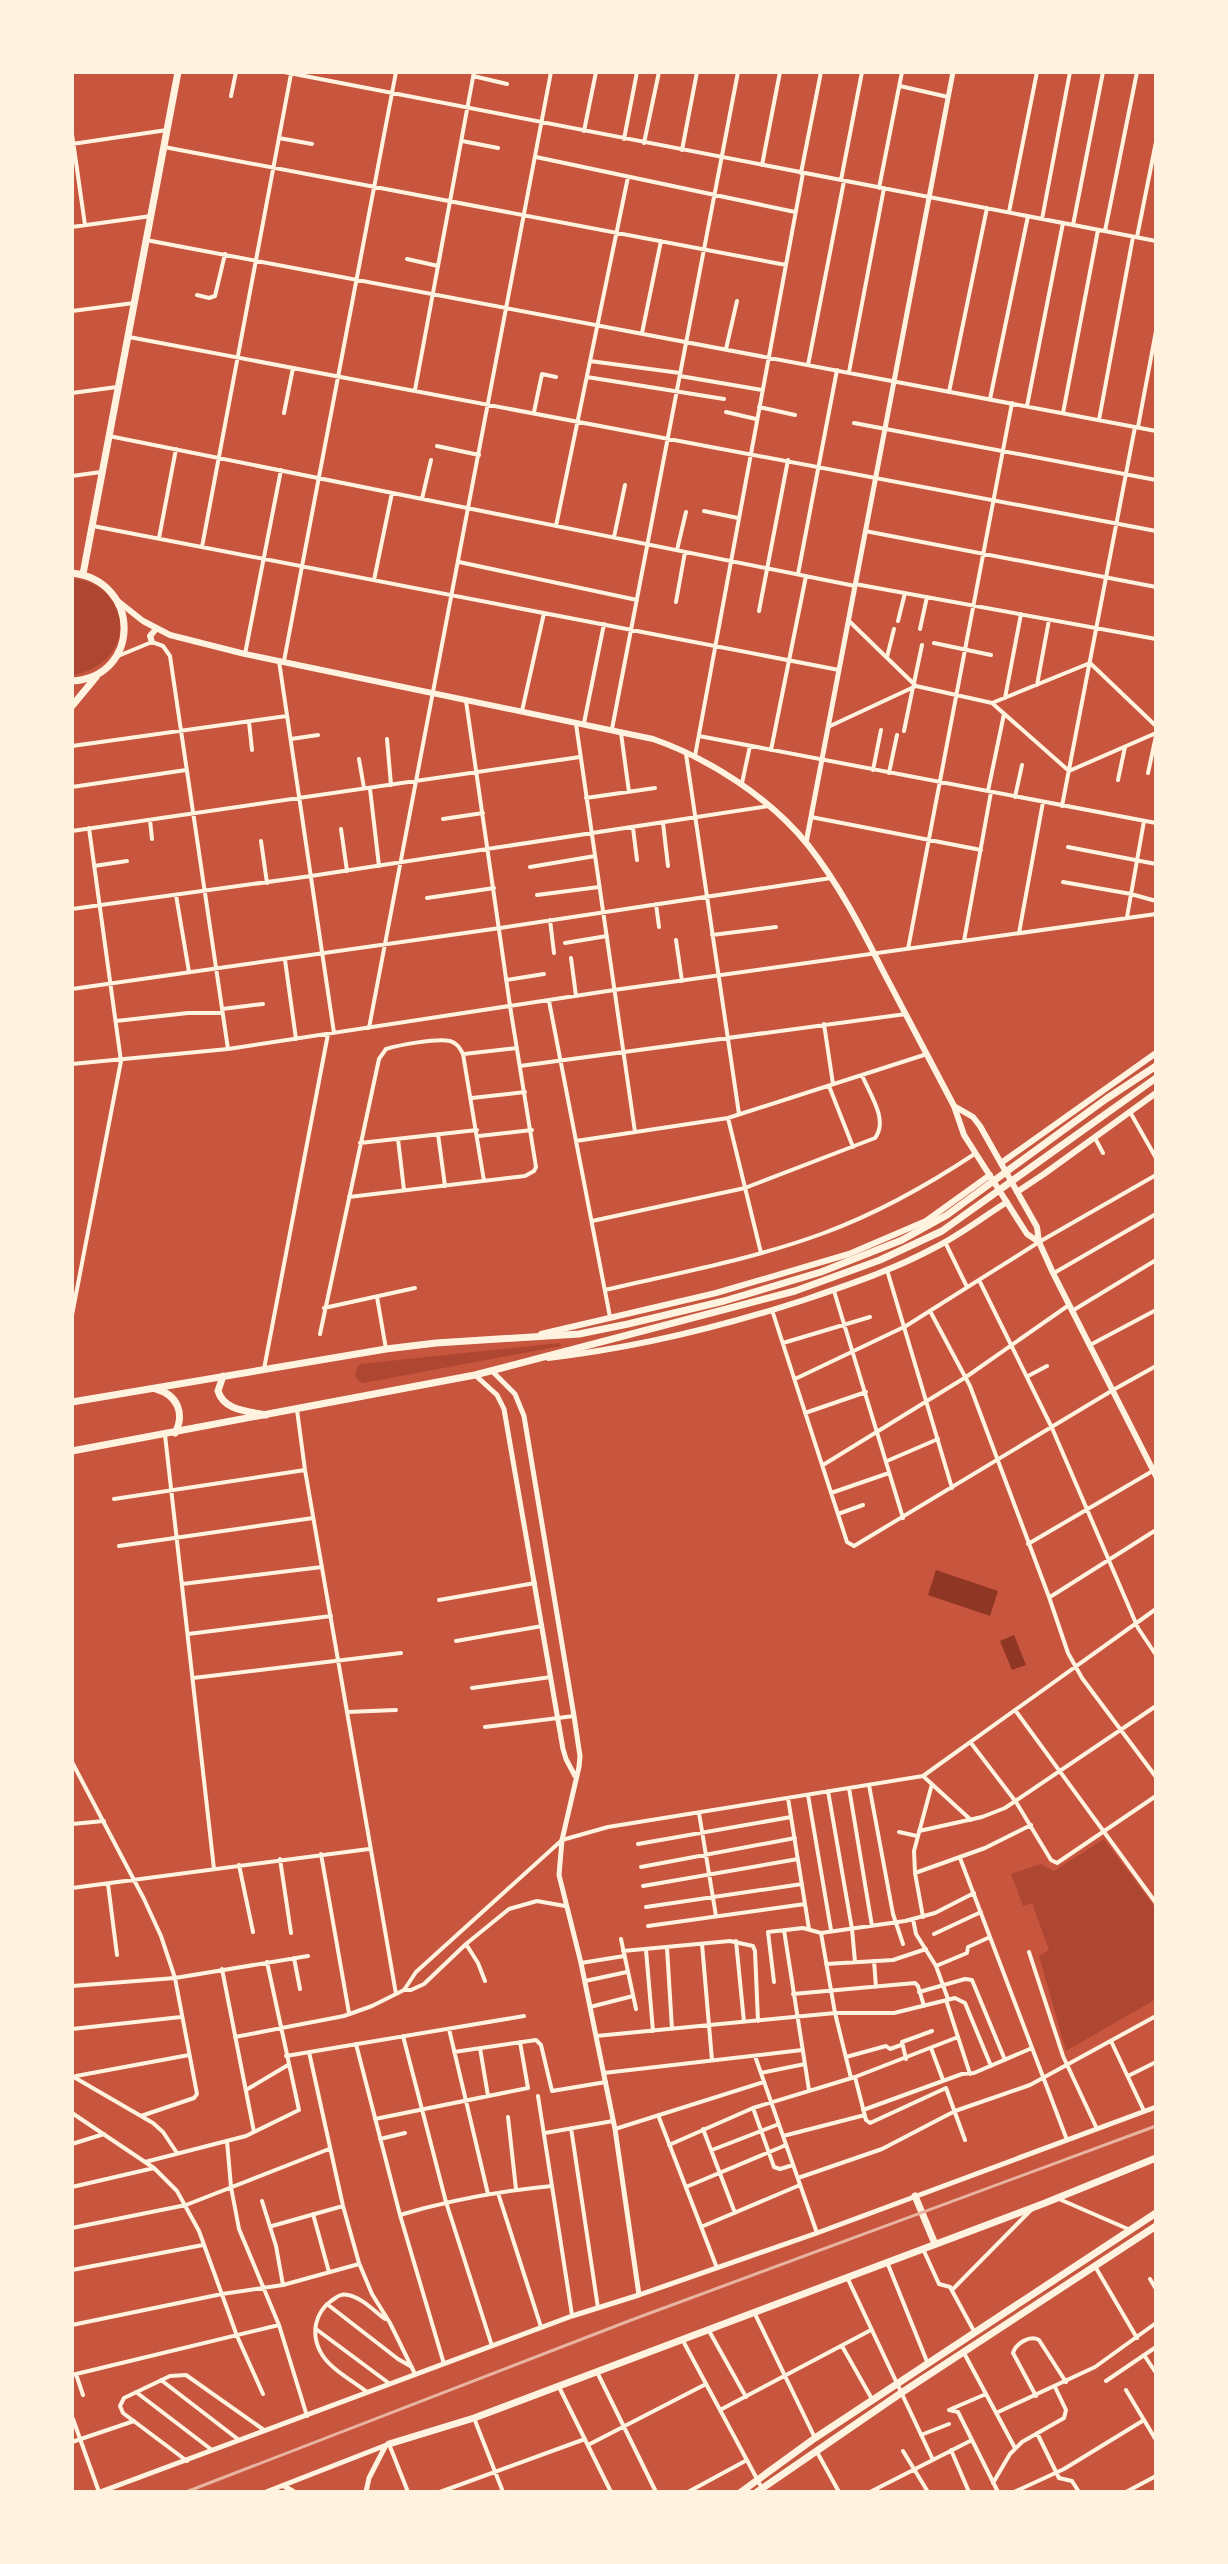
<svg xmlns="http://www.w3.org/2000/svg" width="1228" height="2564" viewBox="0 0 1228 2564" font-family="Manrope,sans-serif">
<rect width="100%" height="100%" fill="#c8553d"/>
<path fill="#ae4732" d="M72 579C132 582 140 664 72 675Z
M560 1343 561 1346 363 1383C353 1379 354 1372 360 1364Z
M1104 1839 1156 1909V1999L1066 2051 1039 1956 1049 1950 1032 1903 1023 1906 1011 1874 1041 1864 1054 1871Z"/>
<path fill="#8f3625" d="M936 1570 998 1591 990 1616 928 1595Z
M1014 1635 1026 1665 1012 1670 1000 1641Z"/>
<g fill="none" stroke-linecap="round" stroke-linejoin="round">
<path stroke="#fff3e0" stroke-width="4" d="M284 72 1156 241
M473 76 507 84
M900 86 948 97
M231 96 236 72
M584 131 596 72
M72 134 85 225
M279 138 312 144
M624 139 637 72
M462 141 498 148
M644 143 659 72
M72 144 167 130
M164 147 786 265
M682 150 697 72
M536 157 795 212
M762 165 780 72
M801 173 821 72
M841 180 862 72
M879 188 902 72
M1009 212 1037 72
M1042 219 1070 72
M1073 225 1103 72
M72 227 151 216
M1105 231 1137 72
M1137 237 1156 142
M146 240 1156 431
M407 259 438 266
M197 295 209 298 215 296 225 254
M72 311 134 303
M642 333 661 241
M129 337 1156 531
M726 349 737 301
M590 361 680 373
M808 365 844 181
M849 372 884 188
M680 376 762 390
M587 377 724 399
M415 390 474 72
M949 392 987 208
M72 393 117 387
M990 399 1028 216
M1027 406 1063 223
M759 407 795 415
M534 412 542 374 556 377
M726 412 756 419
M284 413 293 368
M1063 413 1098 230
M1099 420 1133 237
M854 423 1156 480
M1138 427 1156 331
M109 436 855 586
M437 446 479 455
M72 476 101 472
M422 499 431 460
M704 511 738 518
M93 526 839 670
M556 526 628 177
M865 531 1156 587
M614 537 625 485
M159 538 176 449
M202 547 291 74
M677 550 686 512
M459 562 637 600
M798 574 837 370
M374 580 392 493
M855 584 1156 639
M676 602 685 552
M759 611 788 460
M848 620 916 686 992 703 1069 771 1156 733
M898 621 905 593
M920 629 927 597
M934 643 991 655
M245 654 281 470
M118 656 152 642 163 646 170 656 228 1049
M887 657 894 629
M279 661 334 1033
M284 661 396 72
M914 683 922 645
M1037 685 1049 620
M1005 698 1021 614
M992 703 1090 663 1156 726
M522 711 544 613
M249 722 252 750
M584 723 604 624
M576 724 635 1132
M828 727 916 686
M612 729 738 72
M904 731 913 687
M621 733 629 792
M699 736 1156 823
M291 739 318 735
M387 739 391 785
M72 746 287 716
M771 750 806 576
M686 754 739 1114
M695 756 803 173
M359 759 364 788
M873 770 881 730
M889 773 897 735
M1148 773 1156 736
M1118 780 1125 747
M742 783 750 746
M72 787 186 770
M370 789 379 866
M988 791 1004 714
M1015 797 1022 765
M586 798 655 788
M1062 806 1135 427
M811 817 981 850
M443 819 483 813
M150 820 152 839
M663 823 668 866
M633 828 637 860
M341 829 347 871
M72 831 580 757
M261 841 267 883
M1068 847 1156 864
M94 866 127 861
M530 867 595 856
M1063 882 1131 894 1156 901
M176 895 189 972
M537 895 599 887
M427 898 494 888
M656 904 659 927
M72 909 311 876 769 806
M1127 917 1144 821
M550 920 554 953
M1019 933 1043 802
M712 935 776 927
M676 940 682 981
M964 941 991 792
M565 943 607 936
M908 949 1012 403
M571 958 576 996
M285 960 296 1039
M506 980 544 974
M72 989 500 928 831 878
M549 1001 610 1317
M222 1009 263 1004
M116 1021 188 1013H222
M824 1024 833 1084
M369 1028 551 72
M464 1054 517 1048
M72 1064 228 1049 614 990 1156 914
M520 1066 906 1014
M829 1086 853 1147
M472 1098 525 1092
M1130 1112 1156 1158
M728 1118 761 1253
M438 1134 445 1186
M479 1136 532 1130
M1095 1138 1103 1153
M398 1139 404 1190
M576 1141 728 1118 927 1054
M360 1143 477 1130
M349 1197 525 1176 534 1171 536 1167 510 1006 466 701
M592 1221 745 1188 875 1138C889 1120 869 1093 862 1075
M945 1242 967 1287
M887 1270 952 1488
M1054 1273 1156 1214
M979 1280 1052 1428 1138 1628 1156 1655
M605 1290C678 1273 754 1259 824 1233 878 1213 928 1185 976 1153
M834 1291 903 1518
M377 1297 386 1349
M324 1308 415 1288
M772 1310 847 1542 854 1546 1113 1390 1156 1366
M930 1311 970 1386 1049 1597 1068 1653 1082 1678 1156 1777
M1072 1311 1156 1260
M72 1315 121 1061 89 828
M320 1334 379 1059 386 1049C399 1045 436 1038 450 1041 457 1043 460 1048 463 1054L484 1181
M783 1343 870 1317
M1090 1345 1156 1310
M264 1369 328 1034
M1028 1376 1047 1366
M795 1379 906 1326 1039 1242 1156 1175
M297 1410 305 1470 396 1994
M805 1413 866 1392
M165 1435 214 1869
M887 1461 938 1439
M823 1465 966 1377 1069 1305
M831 1493 889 1473
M114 1499 305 1470
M838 1514 863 1505
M1028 1544 1156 1469
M119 1546 313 1518
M182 1584 322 1567
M1050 1597 1156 1530
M439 1600 535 1583
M188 1634 331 1616
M456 1641 542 1626
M193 1678 401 1653
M472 1688 551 1677
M1015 1710 1156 1903
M347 1712 396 1710
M485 1727 574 1716
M971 1743 1016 1802 1051 1860 1057 1863 1156 1796
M72 1762 144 1899 161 1936 175 1978 197 2094 194 2098 141 2116
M923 1776 971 1820
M869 1785 893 1914 903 1944
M849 1788 872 1926
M828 1791 852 1929 855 1962
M808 1795 831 1930
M788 1798 809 1929
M699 1813 716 1916
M72 1824 104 1821
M919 1831 982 1817 1005 1808 1156 1706
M899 1832 917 1836
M638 1844 791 1817
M321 1854 349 2013
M960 1858 1067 2140
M280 1859 291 1933
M239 1865 253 1932
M641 1867 795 1838
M915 1873 985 1848 1031 1825
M108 1884 117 1955
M643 1886 798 1859
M72 1888 369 1849
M646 1907 802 1884
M923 1917 915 1873 914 1851 932 1784
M913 1919 916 1934 936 1966 948 1999
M648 1926 805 1904
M784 1930 809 2090
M821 1933 835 2013 851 2078
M934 1934 981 1912
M621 1939 636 2009
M736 1941 744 2022
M466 1944 478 1963 485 1981
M702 1944 712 2060
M667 1948 672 2029
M646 1950 653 2031
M623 1951 730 1941 753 1946 755 1951 758 2021
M1029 1952 1063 2056 1097 2129
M294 1958 300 1989
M874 1961 876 1987
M581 1963 624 1956
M826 1964 893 1960 926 1949
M936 1966 967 1953 968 1947 990 1937
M222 1969 254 2132
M585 1981 627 1972
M774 1982 768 1932 803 1928 821 1933 905 1921 935 1913 974 1893
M72 1986 175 1978 308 1956
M404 1990 416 1972 562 1840 608 1827 923 1776 1156 1609
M919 1992 965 1979 972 1980 1005 2060
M793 1994 915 1983 918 1986 924 2006
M946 2000 970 2074
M590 2007 633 1996
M72 2029 181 2017
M449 2029 488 2194
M403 2036 446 2202 492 2346
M596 2036 835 2013H894L955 1998 965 2003 991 2066
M235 2037 344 2016 372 2006 404 1990H411L424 1984 466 1944 509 1909 537 1901 565 1906
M1111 2041 1144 2111
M356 2044 400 2215 444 2364
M480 2048 488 2096
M931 2048 943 2080
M309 2052 343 2206 359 2263 372 2294 390 2323 415 2374
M454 2052 536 2040 541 2045 552 2091 606 2082
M286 2056 524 2016
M755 2056 817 2233
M846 2057 886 2046 890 2049 901 2045
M906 2059 902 2042 932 2031
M604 2073 802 2050
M761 2073 805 2064
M72 2076 153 2123 163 2132 177 2153
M76 2076 189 2055
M1128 2076 1156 2062
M855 2077 866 2120 870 2123 946 2088
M946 2088 965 2140
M246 2090 288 2065
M538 2096 572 2315
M753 2108 774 2167 780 2169 793 2165
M863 2110 962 2074 974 2073 1032 2048
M72 2113 154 2168 177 2191 199 2231 237 2336 263 2394
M658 2115 717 2268
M508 2117 516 2189
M375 2119 528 2088 520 2042
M571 2128 598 2308
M615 2129 764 2082
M703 2129 735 2213
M545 2133 613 2121
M783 2136 865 2115
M380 2139 405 2133
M227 2141 231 2187 239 2229 279 2325 307 2416
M72 2144 104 2134
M669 2145 753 2108 855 2077 958 2037
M712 2150 779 2124
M145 2162 246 2136 299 2110 267 1962
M798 2178 882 2149 955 2111 1030 2085 1156 2016
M72 2187 154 2168
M686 2187 786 2145
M498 2193 541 2327
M1059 2199 1128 2229
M262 2201 276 2246 283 2285
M313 2214 329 2272
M400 2215C450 2200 500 2191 552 2186
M272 2226 343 2206
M701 2227 800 2185
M72 2228 186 2205 329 2149
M923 2249 939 2284 950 2287 975 2333
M887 2262 928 2364
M1096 2268 1137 2338
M72 2270 203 2245
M847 2277 933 2460
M1150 2279 1156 2289
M952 2290 1031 2210
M327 2304 398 2359 412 2367
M755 2314 815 2438
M72 2325 222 2294 283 2285 359 2264
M316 2329 390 2384
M708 2329 746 2397
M682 2339 764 2492
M842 2346 872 2399
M964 2353 1015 2448
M1144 2355 1156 2373
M597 2372 656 2492
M76 2374 83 2395
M72 2375 279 2325
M161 2380 239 2440
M1106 2381 1156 2347
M559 2387 611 2492
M1126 2390 1156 2440
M136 2392 212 2450
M367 2392C353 2381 328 2368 320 2351 311 2333 315 2313 331 2301 337 2297 341 2293 348 2295 361 2297 374 2311 385 2319
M1036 2396 1013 2353C1016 2343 1030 2335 1039 2340L1066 2382
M951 2409 986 2394
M720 2410 871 2330
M949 2410 958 2412 998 2492
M996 2413 1095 2367 1156 2323
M474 2418 503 2492
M73 2419 99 2492
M1037 2433 1059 2478 1072 2481 1079 2492
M921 2435 949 2424
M72 2442 134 2421
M389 2444 408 2492
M588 2445 706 2384
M951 2450 969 2492
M903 2451 928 2492
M817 2452 839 2492
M187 2461 123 2413 120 2406 124 2398 170 2376 186 2375 264 2430
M993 2483 1010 2454 1022 2442 1064 2418 1066 2410 1055 2387
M440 2492 585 2439
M688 2492 747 2460
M870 2492 972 2440
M1014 2492 1064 2469 1144 2420
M1126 2492 1156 2476"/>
<path stroke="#fff3e0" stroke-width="5" d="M806 843 953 72
M492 1371 515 1394 524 1416 574 1716 580 1756 579 1767 562 1840 559 1875 581 1963 615 2129 639 2295
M475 1375 497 1395 504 1409 563 1749 566 1759 575 1776
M284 2486 294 2492
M100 2492 572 2316 639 2295 817 2233 1156 2107
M266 2492 389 2444
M366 2492 369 2478 385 2447"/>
<path stroke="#fff3e0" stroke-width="6" d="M119 602 143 621 170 635 245 654 653 739C710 759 769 797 808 845 838 883 861 927 883 971 907 1016 930 1061 954 1106L964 1135 1027 1234 1039 1242
M152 642 150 636 156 629
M954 1106 973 1117 980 1126 1037 1227 1039 1242 1053 1273 1156 1476
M1001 1163 1156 1053
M1017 1192 1044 1174 1156 1093
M541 1334 716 1293 849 1254 926 1221 990 1175
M548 1358C635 1348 721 1327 804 1300 848 1285 893 1270 934 1248 960 1235 983 1217 1007 1202"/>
<path stroke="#fff3e0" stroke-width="7" d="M72 573C142 581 141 677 72 681
M83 574 178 72
M72 706 96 677
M223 1376 218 1391C224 1411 248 1411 266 1415
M156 1389C178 1395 185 1414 175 1433
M72 1402 386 1349 436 1343 579 1334 628 1324 724 1301 821 1272 902 1240 947 1215 1106 1099 1156 1066
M72 1451 475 1375 795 1291 880 1260 942 1231 1156 1078
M915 2196 935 2244
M389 2444 474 2418 1045 2203 1156 2158
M741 2492 815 2438 1156 2213
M757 2492 901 2393 1156 2226"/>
<path stroke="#e9b49f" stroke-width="3" d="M186 2492 634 2319 1156 2126"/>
</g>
<rect width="1228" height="2564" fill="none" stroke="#fff3e0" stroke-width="148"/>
</svg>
